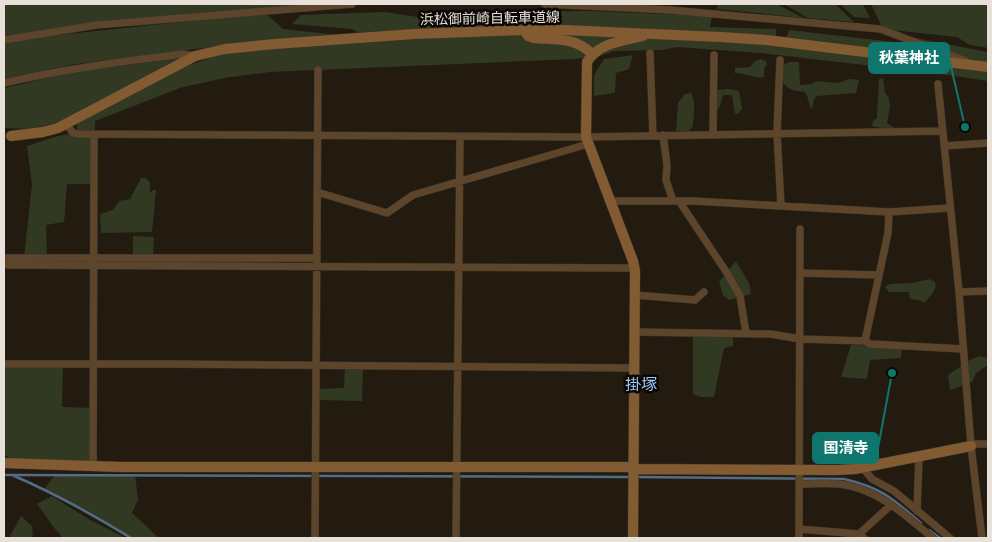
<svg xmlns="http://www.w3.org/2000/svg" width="992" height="542" viewBox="0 0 992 542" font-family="Cabin,'Noto Sans JP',sans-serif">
<rect width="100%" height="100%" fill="#231a10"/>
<path fill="#313922" d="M4 4H308L88 26 30 38 265 13 283 29 339 35 260 41 76 64 4 79Z
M718 4H776L804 18 717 9Z
M784 4H835L854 22 808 18Z
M840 4H863L870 18 854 17Z
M871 4H988V48L970 45 957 37 883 29Z
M588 11 712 16 710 27 776 29V36L786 38 789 30 912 44 915 38 988 52V81L934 73 759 53 677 47 662 50 614 51 600 56 575 59 270 72 224 78 180 88 95 121 94 184H67C65 197 66 209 64 222L46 225 47 258H24L32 184 27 146C44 141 60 133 77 134V123L183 67 222 54 264 49 375 42 352 29 292 24 301 15 385 12 418 17 507 12Z
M633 55 629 69 616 73 615 93 594 96V75L604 59Z
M179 58 64 121 32 129 4 128V88L69 73Z
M761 59 766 61 767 64 764 69V77C755 79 745 73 735 73V68L750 67 755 61Z
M789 62H799L800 85 811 84 817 81 838 83 849 79 859 80 856 93 817 96 814 99 812 109 810 107C805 82 803 97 789 88 784 86 782 79 780 75L784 65Z
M883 78 885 93 889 98 890 106 887 123 899 131C889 127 881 129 872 126L873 121 877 118 879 79Z
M729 89 739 91 742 109 739 113 735 114 732 95H723L720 106 717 110 715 107 717 90Z
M691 93C697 103 693 115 693 126L688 132 676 131 678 103 685 94Z
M141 178H146L150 183V193L153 190H156L152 232 101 233 100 214 113 210 119 201 130 199Z
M133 236 154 237 153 258H133Z
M736 261 749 283 751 294 729 300 723 295 719 282Z
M929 279 935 282C938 291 929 296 925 303L918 300 910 299 909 292H889L885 287 890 284 913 283Z
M693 333H733V346L724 348 714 397H701L693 394Z
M851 345 902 346 901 358 870 360 867 379 841 377Z
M980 356 988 358V365L976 373 972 382 950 390 948 375 970 360Z
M63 364 62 407 93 408V463L11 458 4 455V366Z
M345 368H363L362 401 319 400V389L344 388Z
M56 474H135L138 500 132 513 159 538H129L44 489Z
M52 496 90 520 126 538H63L55 529 37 504Z
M21 516 32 526 33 538H9Z"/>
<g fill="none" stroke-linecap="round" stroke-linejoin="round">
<path stroke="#526d87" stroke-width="2.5" d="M6 475 632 477
M12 475C54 493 92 514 131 538
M637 477 844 479C882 488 893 499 921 523
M929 530 940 538"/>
<g stroke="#3e362c" stroke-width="8">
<path id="street" d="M545 4 670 10 880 29 966 61
M4 40 96 25 352 4
M650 53 653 136
M780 60 777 133 781 206
M4 83C63 69 123 61 183 54L194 56
M938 84 959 292 971 446 982 538
M66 124 73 133 78 134 586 137 943 131
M663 135 667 165 666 180 673 201
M713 135 714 55
M944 146 988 143
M317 192 387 213 413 195 588 144
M611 201H693L889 212 950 208
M679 201 727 273 740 296 746 333
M7 258H317
M8 265 635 268
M800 273 879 275
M959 292 988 291
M635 295 695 300 704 292
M635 332 771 334 800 339 865 341 888 233 889 212
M865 341 870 344 963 349
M4 364H165L635 368
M971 444H988
M93 466 94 134
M862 467 872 479 894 491 950 538
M800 484C813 484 826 483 839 484 877 488 905 515 933 538
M917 511 919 456
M799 529 859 534 864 538
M859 534 891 505
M315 538 318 70
M456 538 460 137
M799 538 800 229"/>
</g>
<g stroke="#3e362c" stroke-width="11">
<path id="secondary" d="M524 30 528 36 534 38C556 40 576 37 592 54
M11 136 43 132 58 128 195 56 225 49 275 44 414 34 525 30H563L721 37 766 40 988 67
M4 463 121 467H627L635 469 838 470 855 469 971 446
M633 538 635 271 633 261 586 137 587 62C598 43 623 41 643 36"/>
</g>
<use href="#street" stroke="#5d452c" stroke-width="7"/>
<use href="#secondary" stroke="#825b32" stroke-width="10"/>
</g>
<g text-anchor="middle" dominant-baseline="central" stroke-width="5" stroke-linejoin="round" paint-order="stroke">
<g font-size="14" fill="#e7e1da" stroke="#090603">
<text transform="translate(490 18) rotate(-1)">浜松御前崎自転車道線</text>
</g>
<g font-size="16" fill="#9dc8f6" stroke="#090603">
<text x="641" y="384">掛塚</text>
</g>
</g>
<path fill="none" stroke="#0f766e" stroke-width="2" d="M965 127L949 58M892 373L878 448"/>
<g fill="#0f766e" stroke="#090603" stroke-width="2">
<circle cx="965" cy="127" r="5"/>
<circle cx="892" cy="373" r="5"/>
</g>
<g fill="#0f766e" stroke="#0f766e" stroke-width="2">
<rect x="869" y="43" width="80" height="30" rx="5"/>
<rect x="813" y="433" width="65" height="30" rx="5"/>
</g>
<g font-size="15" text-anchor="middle" font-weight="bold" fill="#fff">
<text x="909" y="63">秋葉神社</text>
<text x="846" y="453">国清寺</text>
</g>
<rect width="992" height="542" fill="none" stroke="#e7e1da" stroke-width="10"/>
</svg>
